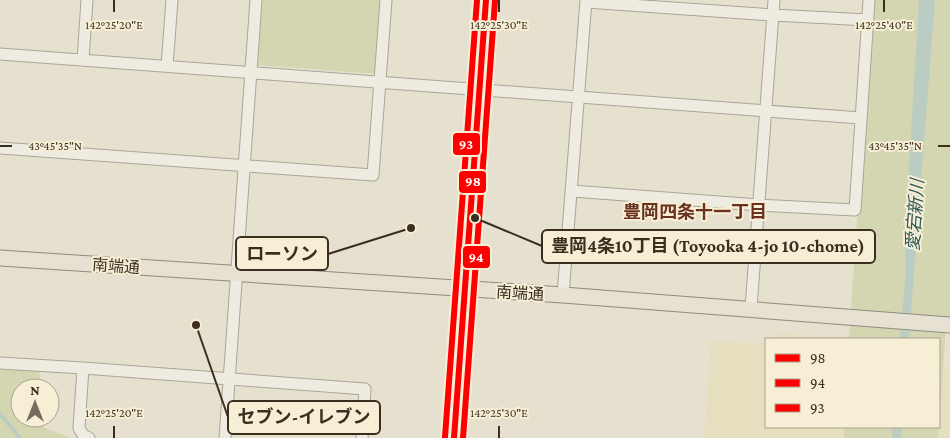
<svg xmlns="http://www.w3.org/2000/svg" width="950" height="438" viewBox="0 0 950 438" font-family="'Crimson Pro','Noto Sans JP',serif">
<rect width="100%" height="100%" fill="#e6e0cf"/>
<path fill="#e5dfc0" d="M778 334 849 337V339H775Z
M711 341 766 344V427H844V438H704Z
M943 369H950V438H938Z"/>
<path fill="#d4d6b2" d="M262 0H382L377 74 257 65Z
M872 0H950V319L946 327 939 426V339H849Z
M0 366 40 369 39 388H20V418H37L36 424 71 438H0Z
M844 427H939L938 438H844Z"/>
<path fill="#bbccc2" d="M919 0H935L909 339H900L905 282 907 199Z
M893 427H902L901 438H892Z"/>
<g fill="none" stroke-linecap="round" stroke-linejoin="round">
<path stroke="#bbccc2" stroke-width="4" d="M0 414 20 438"/>
<g stroke="#aba598" stroke-width="13">
<path id="minor" d="M586 2 773 15 868 20
M0 54 861 118
M83 60 87 0
M167 66 172 0
M0 148 373 175 386 0
M572 191 759 205 855 210 869 0
M563 295 586 0
M751 308 774 0
M0 363 83 368 365 389 362 438
M83 368 79 428 83 435 89 438
M225 438 256 0
M454 438 465 274 486 0"/>
</g>
<g stroke="#918a7f" stroke-width="17">
<path id="major" d="M0 258 563 295 950 325"/>
</g>
<use href="#minor" stroke="#eeebe1" stroke-width="11"/>
<use href="#major" stroke="#e6e1d2" stroke-width="15"/>
<g stroke="#f6efd6" stroke-width="10">
<path id="bus-1" d="M454 438 486 0"/>
</g>
<g stroke="#f6efd6" stroke-width="10">
<path id="bus-2" d="M463 438 495 1"/>
</g>
<g stroke="#f6efd6" stroke-width="10">
<path id="bus-3" d="M445 437 477 0"/>
</g>
<use href="#bus-1" stroke="#f00" stroke-width="6"/>
<use href="#bus-2" stroke="#f00" stroke-width="6"/>
<use href="#bus-3" stroke="#f00" stroke-width="6"/>
</g>
<path fill="none" stroke="#3b2e1f" stroke-width="2" d="M114 0V12M499 0V12M884 0V12M0 146H12M938 146H950M114 426V438M499 426V438"/>
<g text-anchor="middle" dominant-baseline="central" stroke-width="4" stroke-linejoin="round" paint-order="stroke">
<g font-size="16" fill="#3b2e1f" stroke="#f6efd6">
<text transform="translate(116 266) rotate(4)">南端通</text>
<text transform="translate(520 293) rotate(3)">南端通</text>
</g>
<g font-size="18" font-weight="bold" fill="#69311e" stroke="#f6efd6">
<text x="695" y="212">豊岡四条十一丁目</text>
</g>
<g font-size="18" font-style="italic" fill="#2e5b5a" stroke="#f6efd6">
<text transform="translate(915 215) rotate(-86)">愛宕新川</text>
</g>
</g>
<g font-size="12" text-anchor="middle" fill="#3b2e1f" stroke="#f6efd6" stroke-width="4" stroke-linejoin="round" paint-order="stroke">
<text x="114" y="29">142°25'20"E</text>
<text x="499" y="29">142°25'30"E</text>
<text x="884" y="29">142°25'40"E</text>
<text x="55" y="150">43°45'35"N</text>
<text x="895" y="150">43°45'35"N</text>
<text x="114" y="417">142°25'20"E</text>
<text x="499" y="417">142°25'30"E</text>
</g>
<path fill="none" stroke="#3b2e1f" stroke-width="2" d="M475 218L542 246M411 228L328 254M196 325L228 417"/>
<g fill="#3b2e1f" stroke="#f6efd6" stroke-width="2">
<circle cx="475" cy="218" r="5"/>
<circle cx="411" cy="228" r="5"/>
<circle cx="196" cy="325" r="5"/>
</g>
<g fill="#f6efd6" stroke="#3b2e1f" stroke-width="2">
<rect x="542" y="230" width="333" height="33" rx="5"/>
<rect x="236" y="237" width="92" height="33" rx="5"/>
<rect x="228" y="401" width="152" height="33" rx="5"/>
</g>
<g font-size="18" text-anchor="middle" font-weight="bold" fill="#3b2e1f">
<text x="708" y="252">豊岡4条10丁目 (Toyooka 4-jo 10-chome)</text>
<text x="282" y="260">ローソン</text>
<text x="304" y="423">セブン-イレブン</text>
</g>
<g stroke="#f6efd6" stroke-width="2">
<rect x="452" y="132" width="29" height="24" rx="5" fill="#f00"/>
<rect x="458" y="170" width="29" height="24" rx="5" fill="#f00"/>
<rect x="462" y="245" width="29" height="24" rx="5" fill="#f00"/>
</g>
<g font-size="14" text-anchor="middle" font-weight="bold" fill="#fff">
<text x="466" y="149">93</text>
<text x="473" y="186">98</text>
<text x="476" y="262">94</text>
</g>
<rect x="765" y="338" width="175" height="90" fill="#f6efd6" stroke="#aba28d"/>
<rect x="775" y="354" width="25" height="8" fill="#ff0000" stroke="#aba28d"/>
<text x="810" y="363" font-size="15" fill="#3b2e1f">98</text>
<rect x="775" y="379" width="25" height="8" fill="#ff0000" stroke="#aba28d"/>
<text x="810" y="388" font-size="15" fill="#3b2e1f">94</text>
<rect x="775" y="404" width="25" height="8" fill="#ff0000" stroke="#aba28d"/>
<text x="810" y="413" font-size="15" fill="#3b2e1f">93</text>
<g transform="translate(35 403)"><circle r="24" fill="#f6efd6" stroke="#aba28d"/>
<path d="M0-4L9 19L0 12L-9 19Z" fill="#776c5d"/>
<text y="-8" font-size="14" font-weight="bold" text-anchor="middle" fill="#3b2e1f">N</text>
</g>
</svg>
